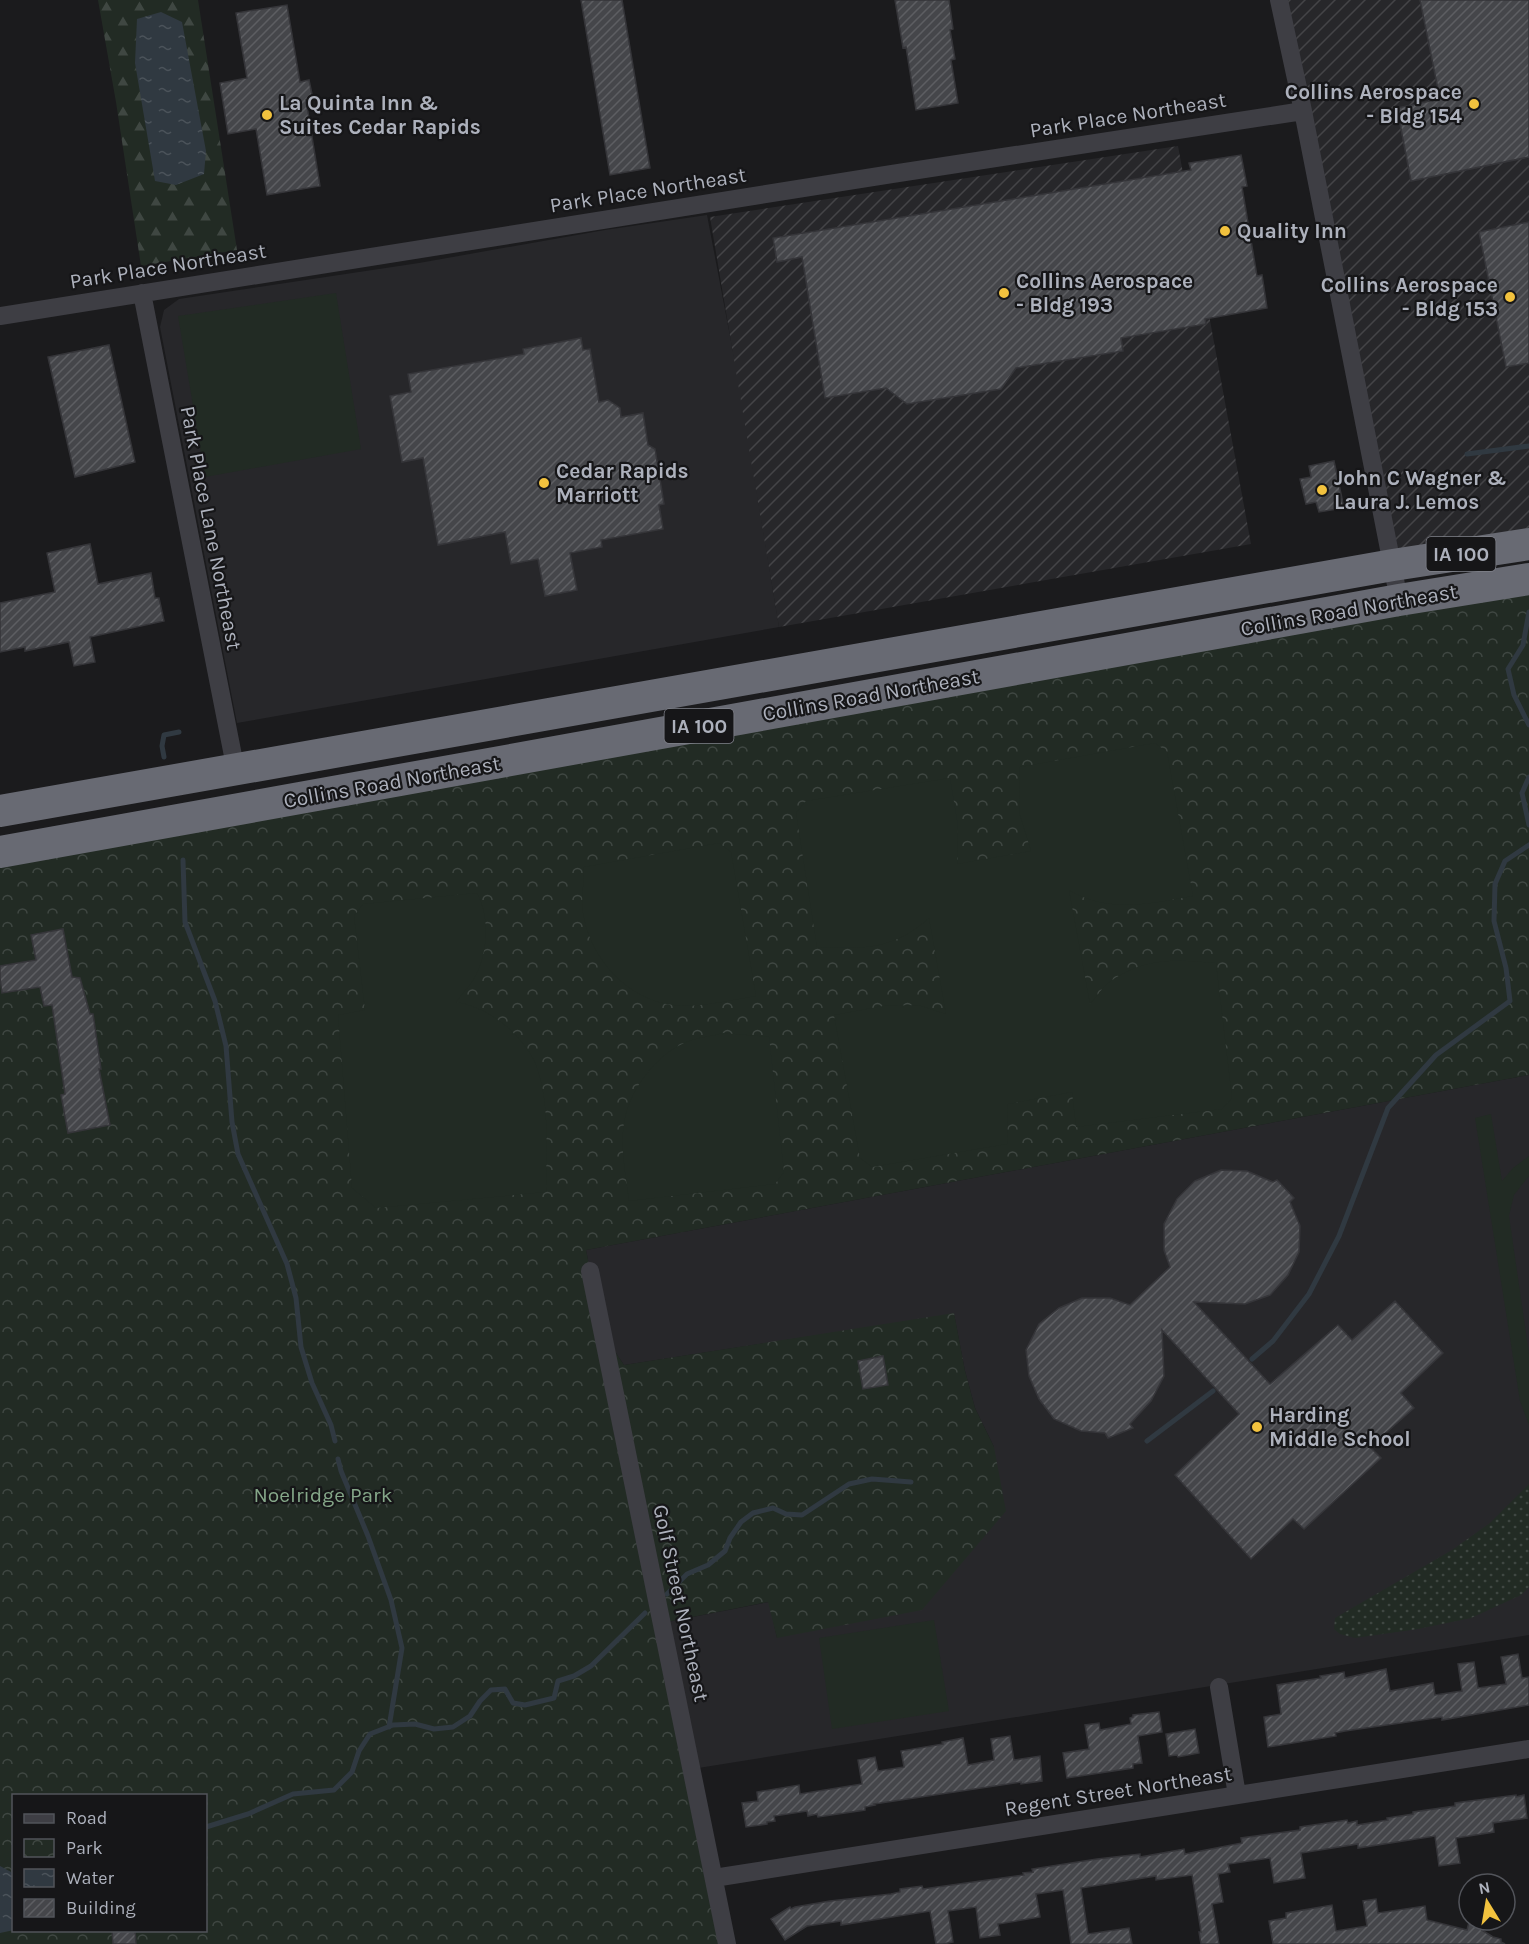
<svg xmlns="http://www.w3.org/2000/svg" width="1529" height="1944" viewBox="0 0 1529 1944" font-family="Karla,sans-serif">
<defs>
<pattern id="industrial-furrows" width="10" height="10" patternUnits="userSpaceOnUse" patternTransform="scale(1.5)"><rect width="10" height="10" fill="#27272a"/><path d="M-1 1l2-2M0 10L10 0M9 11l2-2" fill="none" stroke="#444447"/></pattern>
<pattern id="grass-dots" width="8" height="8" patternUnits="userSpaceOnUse" patternTransform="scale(1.5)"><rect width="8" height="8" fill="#222b24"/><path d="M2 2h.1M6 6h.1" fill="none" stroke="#3f4742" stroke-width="1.8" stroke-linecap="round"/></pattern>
<pattern id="forest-firs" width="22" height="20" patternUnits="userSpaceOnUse" patternTransform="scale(1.5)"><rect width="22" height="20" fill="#222b24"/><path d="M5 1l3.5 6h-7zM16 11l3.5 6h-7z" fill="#3f4742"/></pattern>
<pattern id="park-crowns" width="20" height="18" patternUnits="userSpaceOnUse" patternTransform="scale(1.5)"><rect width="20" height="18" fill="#222b24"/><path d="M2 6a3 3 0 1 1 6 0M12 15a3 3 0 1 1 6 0" fill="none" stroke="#3f4742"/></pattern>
<pattern id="water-ripples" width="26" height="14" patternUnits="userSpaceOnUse" patternTransform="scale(1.5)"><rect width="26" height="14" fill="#303941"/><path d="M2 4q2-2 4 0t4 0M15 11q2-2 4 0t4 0" fill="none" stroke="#4b535a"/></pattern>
<pattern id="building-hatch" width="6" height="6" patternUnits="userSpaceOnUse" patternTransform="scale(1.5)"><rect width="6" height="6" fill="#45464a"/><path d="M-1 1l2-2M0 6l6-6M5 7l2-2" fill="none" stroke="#5d5e62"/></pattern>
</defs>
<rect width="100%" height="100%" fill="#1b1b1d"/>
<path fill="#27272a" d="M707 215 738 378 779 627 237 723 160 327 164 310 179 299 419 263 605 230Z
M1529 1075V1635L692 1769 662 1623 769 1602 777 1638 994 1447 975 1408 965 1371 954 1314 624 1365 603 1334 586 1250Z"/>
<path fill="url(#industrial-furrows)" d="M1279 0H1529V544L1393 565Z
M1178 146 1251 544 779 627 710 217Z"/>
<path fill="url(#grass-dots)" d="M1529 1484V1587L1521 1595 1471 1618 1418 1629 1355 1638 1340 1634 1334 1629 1335 1618 1452 1550 1490 1523Z"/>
<path fill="url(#forest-firs)" d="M98 0H198L237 250 141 266 116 102Z"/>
<path fill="url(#park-crowns)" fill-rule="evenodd" d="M1529 579V1075L586 1250 603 1334 624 1365 954 1313 965 1371 975 1408 994 1447 1006 1511 922 1610 777 1638 768 1602 662 1623 727 1944H0V852ZM14 1796H206V1930H14Z"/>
<path fill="#222b24" d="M336 293 361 449 205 477 178 316Z
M1155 743 1167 752 1193 896C1150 904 1107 913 1069 890L1090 1004C1096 998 1101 989 1108 983 1144 957 1174 959 1216 963L1232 1098 1222 1109 1076 1127 1072 1092 1008 1104 1007 1144 872 1167 860 1158 834 1015 883 1006 918 1005 946 1014 929 918C893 950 864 949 817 947L796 813 806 801 950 778 958 826 957 864 1031 851 1019 812 1020 767Z
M719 843 731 852 756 996C730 1000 701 1008 674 1005 627 1000 590 958 583 913 581 899 584 882 584 867Z
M477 893C490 918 488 950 476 975 471 985 462 994 456 1002 474 1005 492 1014 506 1026 519 1038 533 1053 538 1071 550 1108 546 1153 546 1192L376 1208 352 1188 338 1015 365 1010 354 916 363 904Z
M723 1033 769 1037 784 1172 775 1184 629 1201C626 1175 619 1145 625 1118 631 1087 660 1050 692 1040 702 1037 713 1036 723 1033Z
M1491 1114 1502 1181 1513 1168 1529 1156V1176L1514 1195 1509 1216 1529 1354V1425L1520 1401 1475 1118Z
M934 1620 949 1711 832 1729 819 1638Z"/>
<path fill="url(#water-ripples)" d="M161 12 182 22 206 151 204 174 176 185 155 181 135 63 137 19Z
M0 1866 13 1873 14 1930 0 1933Z"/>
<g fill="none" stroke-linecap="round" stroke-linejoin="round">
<path stroke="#303941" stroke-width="5" d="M1467 454 1529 446
M1529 612 1523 645 1508 669 1514 695 1529 725
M164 757 162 746 164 735 179 732
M1529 777 1522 793 1529 825
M183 860 185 922 215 1001 226 1046 232 1122 238 1154 287 1264 296 1298 301 1347 312 1383 331 1425 335 1441
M1252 1359 1273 1341 1309 1294 1339 1236 1388 1108 1436 1055 1510 1001 1506 968 1494 921 1495 884 1505 861 1529 845
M1147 1441 1213 1391
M338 1459 341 1471 368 1536 391 1600 402 1648 389 1727
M667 1594 687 1574 708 1565 725 1551 730 1538 741 1522 753 1513 773 1508 786 1514 802 1515 849 1484 872 1479 911 1482
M206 1827 248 1814 293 1794 334 1790 352 1772 359 1751 370 1734 393 1725 415 1724 434 1729 453 1727 470 1716 480 1701 491 1690 505 1689 513 1703 525 1705 554 1698 558 1681 574 1676 591 1666 645 1613"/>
</g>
<path fill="url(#building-hatch)" stroke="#353539" stroke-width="1.5" d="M581 0H622L650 168 610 175Z
M895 0H949L953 29 950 30 955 59 951 60 958 103 916 110 906 47 903 48Z
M1420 0H1529V157L1411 181 1397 108 1440 99Z
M287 5 300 82 309 80 313 99 306 100 320 186 267 195 256 129 228 134 220 83 247 78 236 13Z
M1241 155 1247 186 1242 187 1257 276 1262 275 1267 308 1205 319 1206 324 1121 338 1123 351 1016 368 1001 389 907 404 886 388 825 398 802 257 777 262 773 238 1191 170 1189 163Z
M1529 222V363L1506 367 1479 232Z
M581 338 583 350 590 349 599 402 608 400 620 408 621 417 643 413 648 445 655 449 664 504 659 505 663 529 601 540 602 547 570 553 577 590 545 596 538 559 511 564 505 532 438 545 423 458 402 462 390 396 411 392 408 374 524 354 523 349Z
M109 345 135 462 75 477 48 357Z
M1334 461 1344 508 1319 512 1316 502 1306 504 1300 479 1311 477 1309 466Z
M90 544 98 584 151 573 155 598H159L164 621 90 637 95 662 74 666 69 642 25 651V647L0 652V603L55 592 47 553Z
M63 929 72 977 80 978 90 1014H93L101 1069H99L110 1125 68 1133 61 1095 65 1094 52 1005 44 1006 40 987 2 993 0 978V966L36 960 31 935Z
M1221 1170 1247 1171 1273 1182 1277 1180 1294 1198 1290 1202 1300 1226 1299 1252 1288 1275 1270 1295 1245 1304 1194 1302 1270 1384 1338 1325 1352 1340 1395 1301 1443 1353 1401 1393 1414 1408 1370 1447 1381 1458 1304 1529 1293 1519 1251 1559 1175 1475 1239 1414 1162 1330 1164 1376 1151 1401 1130 1424 1133 1428 1108 1438 1105 1433 1081 1431 1054 1419 1039 1399 1029 1376 1026 1350 1039 1324 1059 1308 1082 1298H1110L1130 1305 1170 1267 1164 1250V1224L1177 1199 1195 1181Z
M883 1356 888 1385 863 1389 858 1361Z
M1518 1654 1522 1678 1529 1677V1705L1442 1720V1717L1345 1731 1335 1733 1336 1736 1268 1747 1264 1717 1281 1714 1277 1685 1321 1678 1320 1676 1344 1672 1345 1678 1386 1669 1390 1691 1433 1683 1435 1695 1462 1691 1458 1664 1474 1662 1478 1688 1506 1684 1501 1657Z
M1159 1712 1162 1732 1138 1736 1142 1763 1133 1764V1768L1067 1778 1063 1753 1089 1749 1085 1725 1099 1723 1100 1730 1131 1724 1130 1718 1133 1717V1715Z
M1195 1729 1199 1753 1178 1757 1177 1755 1169 1756 1166 1734Z
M1010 1736 1014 1760 1040 1756 1042 1781 1021 1784V1782L874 1804 875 1805 865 1807V1810L818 1817 817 1814 808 1816 807 1811 774 1816 775 1821 767 1822V1824L746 1827 742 1803 758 1801 757 1792 799 1785 800 1794 862 1784 858 1760 875 1757 878 1771 904 1767 901 1751 943 1744 942 1742 963 1738 968 1765 994 1760 991 1739Z
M1516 1795V1797L1524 1795 1527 1818 1493 1823 1494 1832 1456 1838 1460 1863 1439 1866 1435 1836 1358 1848V1844L1301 1853 1305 1878 1274 1883 1270 1858 1228 1864 1230 1872 1218 1874 1223 1902 1212 1904 1219 1944H1201L1199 1932H1201L1192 1875 1156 1880V1876L1081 1888 1088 1934 1129 1928 1132 1944H1071L1063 1890 1036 1894 1040 1917 998 1924 1000 1935 980 1938 976 1907 948 1911 953 1942 943 1944H936L930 1911 841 1925V1921L807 1926 785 1940 771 1919 790 1907 791 1909 795 1907 830 1901 891 1894 900 1892V1889L922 1886 923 1889 1024 1875 1023 1873 1033 1872 1032 1869 1097 1859 1140 1854V1857L1184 1849 1185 1854 1242 1843 1241 1838 1300 1830V1827L1347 1820 1348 1823 1357 1821V1825L1388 1820 1387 1818 1413 1814V1812L1455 1806V1803Z
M1376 1899 1378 1913 1425 1906 1427 1920 1467 1930 1469 1922 1493 1937 1501 1939V1942L1505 1944H1273L1269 1921 1286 1918V1913L1332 1905 1336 1931 1367 1926 1363 1901Z
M112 1930H135L136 1944H113Z"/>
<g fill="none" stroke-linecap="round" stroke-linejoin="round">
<path stroke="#3e3e44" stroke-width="18" d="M1279 0 1303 111 1399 600
M142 293 236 771
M0 316 892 174 1303 111
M590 1271 727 1944
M1219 1687 1237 1795
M714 1878 1529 1749"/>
<path stroke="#686a73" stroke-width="32" d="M0 811 1393 565 1529 544
M0 852 1399 600 1529 579"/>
</g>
<g fill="#f2c23e" stroke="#161618" stroke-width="2">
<circle cx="1474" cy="104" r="6"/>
<circle cx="267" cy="115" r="6"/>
<circle cx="1225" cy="231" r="6"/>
<circle cx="1004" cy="293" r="6"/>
<circle cx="1510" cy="297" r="6"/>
<circle cx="544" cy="483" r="6"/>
<circle cx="1322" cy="490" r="6"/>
<circle cx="1257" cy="1427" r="6"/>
</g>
<g text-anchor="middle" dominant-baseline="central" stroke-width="4.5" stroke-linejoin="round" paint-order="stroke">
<g fill="#161618" stroke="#80828b" stroke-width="1.5">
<rect x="1426.5" y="537" width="69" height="34" rx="4.5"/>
<rect x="664.5" y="709" width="69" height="34" rx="4.5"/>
</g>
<g font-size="20" font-weight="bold" fill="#adb1bc">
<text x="1461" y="554">IA 100</text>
<text x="699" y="726">IA 100</text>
</g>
<g font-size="21" font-weight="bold" fill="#adb1bc" stroke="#161618" text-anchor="start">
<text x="1462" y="92" text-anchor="end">Collins Aerospace<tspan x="1462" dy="24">- Bldg 154</tspan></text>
<text x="279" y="103">La Quinta Inn &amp;<tspan x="279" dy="24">Suites Cedar Rapids</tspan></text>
<text x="1237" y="231">Quality Inn</text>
<text x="1016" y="281">Collins Aerospace<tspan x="1016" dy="24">- Bldg 193</tspan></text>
<text x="1498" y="285" text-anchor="end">Collins Aerospace<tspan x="1498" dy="24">- Bldg 153</tspan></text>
<text x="556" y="471">Cedar Rapids<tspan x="556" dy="24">Marriott</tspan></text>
<text x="1334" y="478">John C Wagner &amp;<tspan x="1334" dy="24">Laura J. Lemos</tspan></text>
<text x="1269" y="1415">Harding<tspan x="1269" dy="24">Middle School</tspan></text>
</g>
<g font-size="21" fill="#adb1bc" stroke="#161618">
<text transform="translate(1128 115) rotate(-9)">Park Place Northeast</text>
<text transform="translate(648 190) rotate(-9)">Park Place Northeast</text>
<text transform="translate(168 266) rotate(-9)">Park Place Northeast</text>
<text transform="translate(211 528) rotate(79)">Park Place Lane Northeast</text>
<text transform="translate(1349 610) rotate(-10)">Collins Road Northeast</text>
<text transform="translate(871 695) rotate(-10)">Collins Road Northeast</text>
<text transform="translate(392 782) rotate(-10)">Collins Road Northeast</text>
<text transform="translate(681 1603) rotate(78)">Golf Street Northeast</text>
<text transform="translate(1118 1791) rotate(-9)">Regent Street Northeast</text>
</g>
<g font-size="21" fill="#85a789" stroke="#161618">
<text x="323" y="1495">Noelridge Park</text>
</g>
</g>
<rect x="12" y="1794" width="195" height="138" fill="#161618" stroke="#52545a" stroke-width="1.5"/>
<rect x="24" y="1814" width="30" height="9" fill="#3e3e44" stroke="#52545a" stroke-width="1.5"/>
<text x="66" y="1824" font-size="18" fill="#adb1bc">Road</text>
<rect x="24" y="1839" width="30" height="18" fill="url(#park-crowns)" stroke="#52545a" stroke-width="1.5"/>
<text x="66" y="1854" font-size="18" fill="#adb1bc">Park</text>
<rect x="24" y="1869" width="30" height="18" fill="url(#water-ripples)" stroke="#52545a" stroke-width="1.5"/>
<text x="66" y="1884" font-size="18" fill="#adb1bc">Water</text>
<rect x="24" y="1899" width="30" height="18" fill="url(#building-hatch)" stroke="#52545a" stroke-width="1.5"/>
<text x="66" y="1914" font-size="18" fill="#adb1bc">Building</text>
<g transform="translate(1487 1902) rotate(349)"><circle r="28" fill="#161618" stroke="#52545a" stroke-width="1.5"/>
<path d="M0-4.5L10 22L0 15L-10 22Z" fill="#f2c23e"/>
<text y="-9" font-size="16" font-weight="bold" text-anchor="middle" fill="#adb1bc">N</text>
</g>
</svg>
